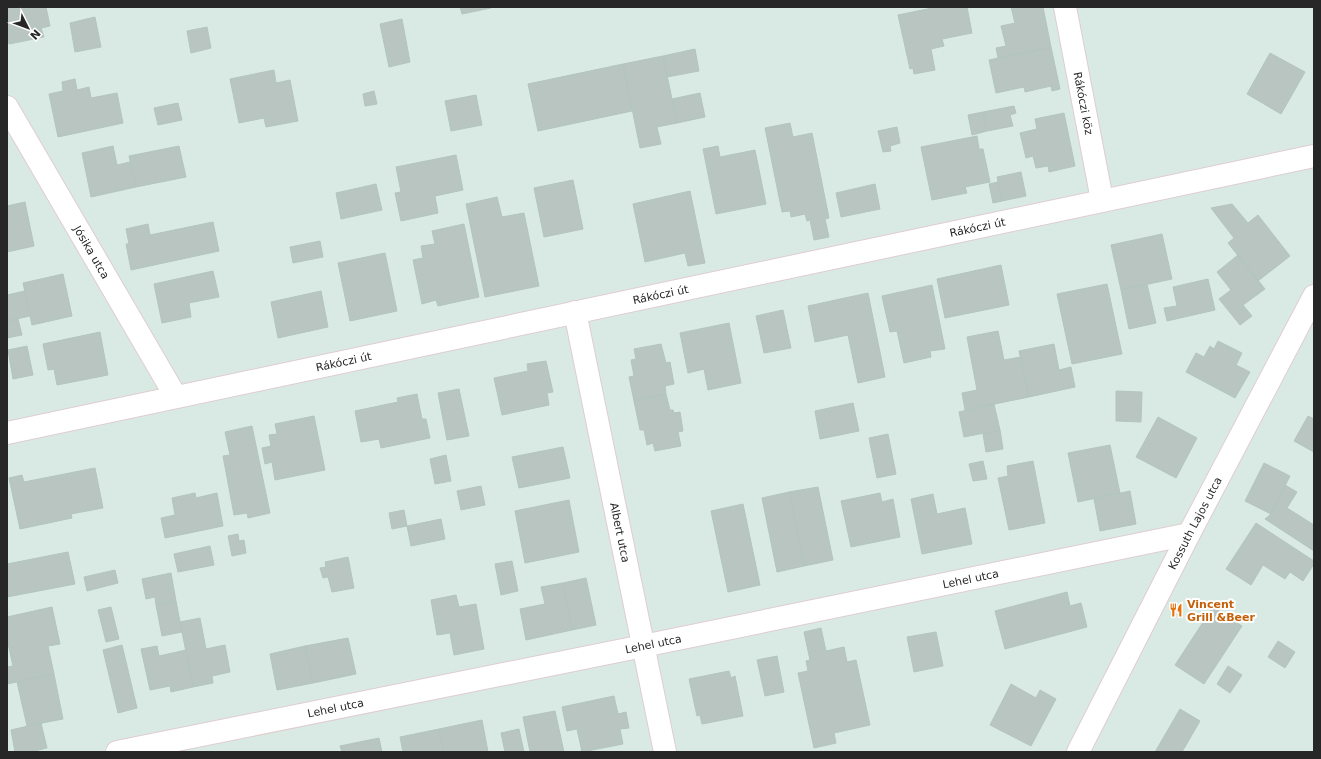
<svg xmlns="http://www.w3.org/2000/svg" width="1321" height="759" viewBox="0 0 1321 759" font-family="'DejaVu Sans',sans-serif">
<rect width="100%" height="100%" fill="#d8eae3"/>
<path fill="#b8c5c0" stroke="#b2c5bf" d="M7 7H46L50 26 41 28 44 37 9 44 7 36Z
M460 7H490L491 8 462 14Z
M937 7H967L972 33 942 39 944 46 931 49 935 70 914 74 913 68 910 69 898 15Z
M1011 7H1043L1051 47 998 58 996 48 1006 46 1001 26 1015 23Z
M95 17 101 47 75 52 70 23Z
M402 19 410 62 389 67 380 24Z
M207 27 211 48 191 53 187 31Z
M1051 47 1060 89 1052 91 1051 86 1025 92 1024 87 996 93 989 60Z
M695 49 699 71 667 77 663 56Z
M1270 53 1305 72 1281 114 1247 94Z
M663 56 677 123 657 127 661 144 640 148 623 64Z
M623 64 632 111 538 131 528 84Z
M274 70 276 83 290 80 298 121 266 127 264 118 239 123 230 79Z
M75 79 77 90 89 87 91 98 117 93 123 123 58 137 49 94 63 91 62 82Z
M374 91 377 104 365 106 363 94Z
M700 93 705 117 677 123 672 99Z
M476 95 482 125 451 131 445 101Z
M178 103 182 120 158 125 154 108Z
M1014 106 1016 113 1010 115 1013 126 987 131 983 112Z
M983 112 987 131 972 135 968 115Z
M1064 113 1075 166 1049 172 1048 166 1036 168 1033 156 1026 158 1020 133 1037 129 1035 119Z
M790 123 793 137 812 133 829 218 825 219 829 237 814 240 810 220 807 221 805 214 791 217 790 211 782 212 765 128Z
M897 127 900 143 890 146 891 151 883 152 878 131Z
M977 136 979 149H983L990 182 965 187 967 193 932 200 921 147Z
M113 146 117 165 130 162 136 187 91 197 82 153Z
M179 146 186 177 136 187 129 156Z
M718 146 720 157 755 150 766 204 716 214 703 149Z
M456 155 463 190 435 196 438 213 401 221 395 193 401 192 396 167Z
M1021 172 1026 196 1002 201 997 177Z
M573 180 583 229 544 237 534 188Z
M998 182 1002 201 993 203 989 184Z
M376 184 382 210 341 219 336 193Z
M875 184 880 209 841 217 836 193Z
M690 191 705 263 688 266 685 253 645 262 633 204Z
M497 197 502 217 524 213 539 286 485 297 466 204Z
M25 202 34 246 7 252V206Z
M1232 204 1248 223 1258 215 1290 256 1258 281 1228 243 1234 238 1211 208Z
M213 222 219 251 131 270 126 244H129L126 229 148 224 150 235Z
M464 224 479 297 438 306 436 300 422 304 413 260 423 258 421 246 435 244 432 231Z
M1162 234 1172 279 1121 290 1111 245Z
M320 241 323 257 293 263 290 247Z
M385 253 397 311 350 321 338 263Z
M1238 255 1265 289 1243 305 1252 316 1240 325 1219 299 1231 290 1217 272Z
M1001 265 1009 305 945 318 937 279Z
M213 271 219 297 189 303 191 317 162 323 154 284Z
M63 274 72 316 32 325 23 283Z
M1208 279 1215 310 1167 321 1164 308 1177 306 1173 287Z
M1107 284 1122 354 1072 364 1057 294Z
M1147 284 1156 323 1129 329 1121 290Z
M932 285 945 349 930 351 931 357 904 363 897 331 890 332 882 296Z
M25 291 30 316 7 321V295Z
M321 291 328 327 278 338 271 302Z
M868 293 885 377 858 383 848 335 815 342 808 306Z
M783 310 791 348 764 353 756 316Z
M18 319 22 335 7 338V321Z
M729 323 741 383 708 390 704 369 688 373 680 333Z
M998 331 1004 360 1021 357 1029 397 965 410 962 393 977 390 967 337Z
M100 332 108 375 57 385 54 369 48 370 43 344Z
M1218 341 1242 353 1236 365 1250 372 1235 398 1186 372 1196 353 1204 357 1210 346 1214 349Z
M661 344 666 363 670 362 674 384 665 386 666 394 634 401 629 377 634 376 631 360 636 359 634 349Z
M1054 344 1059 370 1071 367 1075 387 1029 397 1019 351Z
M27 346 33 375 13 379 8 350Z
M546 361 553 392 547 393 549 405 502 415 494 378 528 371 527 364Z
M459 389 469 436 447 440 438 393Z
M1116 391 1142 392 1141 422 1116 421Z
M417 394 422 419H426L430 438 381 448 379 439 361 442 355 411 398 402 397 398Z
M666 394 670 410H673L674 413 680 412 683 431 678 432 681 446 655 451 653 443 647 445 644 430H640L634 401Z
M853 403 859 431 820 439 815 411Z
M994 404 1000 430 964 437 959 412Z
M314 416 325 470 275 480 272 462 265 464 262 448 271 446 269 435 277 434 275 424Z
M1308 416 1314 419V452L1294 441Z
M1158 417 1197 438 1176 478 1136 457Z
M252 426 270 513 248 518 247 513 234 515 223 456 230 455 225 432Z
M1000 430 1003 449 986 452 983 434Z
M888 434 896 474 877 478 869 438Z
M1110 445 1120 493 1078 502 1068 453Z
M563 447 570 478 519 488 512 457Z
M446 455 451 481 435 484 430 459Z
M983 461 987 479 973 481 969 464Z
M1033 461 1045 523 1009 530 998 478 1008 476 1007 466Z
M1264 463 1290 476 1271 514 1245 501Z
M95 468 103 508 71 514 72 518 20 529 9 478 22 475 24 482Z
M1285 485 1297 492 1287 508 1314 525V551L1265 519 1271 514Z
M481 486 485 505 461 510 457 491Z
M818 487 833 560 804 566 789 492Z
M1130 491 1136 524 1100 531 1094 499Z
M789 492 804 566 777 572 762 498Z
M195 493 196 498 217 493 223 526 165 538 161 518 175 515 172 498Z
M880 493 882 502 893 499 900 537 851 547 841 501Z
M933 494 937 514 965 508 972 544 922 554 911 499Z
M569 500 579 552 525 563 515 511Z
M743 504 760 585 728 592 711 511Z
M404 510 407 526 392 529 389 513Z
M441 519 445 539 411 546 407 526Z
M1256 523 1314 561V564L1303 581 1290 572 1285 579 1263 565 1251 585 1226 569Z
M238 534 239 541 244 540 246 553 232 556 228 536Z
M210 546 214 565 178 572 174 554Z
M68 552 75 584 7 597V564Z
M348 557 354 588 332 592 328 577 323 578 320 568 326 567 325 562Z
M512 561 518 591 501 595 495 564Z
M115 570 118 583 87 591 84 577Z
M171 573 176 601 156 605 155 597 146 599 142 579Z
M586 578 596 625 572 630 563 583Z
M563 583 572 630 526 640 520 609 545 604 541 587Z
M1067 592 1070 606 1081 603 1087 627 1005 649 995 611Z
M456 595 459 607 476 604 484 649 454 655 450 633 437 635 431 600Z
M176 601 182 632 162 636 156 605Z
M52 607 60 644 48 646 54 674 7 684V667L13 666 7 639V617Z
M111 607 119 639 106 642 98 610Z
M1213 607 1242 626 1204 684 1175 665Z
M200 618 206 649 225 645 230 672 212 676 213 683 193 687 180 622Z
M821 628 826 651 844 647 847 662 856 660 870 725 834 733 836 743 814 748 798 673 808 671 806 661 810 660 804 632Z
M936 632 943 666 914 672 907 637Z
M348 638 356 674 313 683 305 646Z
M1278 641 1295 652 1285 668 1268 657Z
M122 645 137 708 118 713 103 650Z
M157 646 159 656 186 650 193 687 171 692 170 686 150 690 141 649Z
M305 646 313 683 277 690 270 654Z
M777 656 784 692 765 696 757 660Z
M1228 666 1242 675 1230 693 1217 684Z
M729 671 731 678 735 676 743 716 702 724 700 715 697 716 689 679Z
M54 674 63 719 27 726 17 682Z
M1011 684 1036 698 1040 690 1056 699 1031 746 990 725Z
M614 696 618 714 626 712 629 728 620 729 623 744 582 752 577 729 567 731 562 707Z
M1180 709 1200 721 1182 752H1155Z
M555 711 564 752H530L523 717Z
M482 720 488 752H444L439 729Z
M41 723 47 748 30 752H15L11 730Z
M439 729 444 752H403L400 737Z
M519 729 524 752H505L501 733Z
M379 738 382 752H342L340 746Z"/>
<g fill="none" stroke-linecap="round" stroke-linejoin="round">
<g stroke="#e0cdcf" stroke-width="24">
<g id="minor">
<path id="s1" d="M1065 7 1102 200"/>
<path id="s2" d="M7 107 176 397"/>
<path id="s3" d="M575 312 665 752"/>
<path id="s4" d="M7 433 1314 156"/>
<path id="s5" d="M117 752 643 646 1189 534"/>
<path id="s6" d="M1078 752 1189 534 1314 296"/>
</g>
</g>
<use href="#minor" stroke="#fff" stroke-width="22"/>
</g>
<defs>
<g id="restaurant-bare" transform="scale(1.08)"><path d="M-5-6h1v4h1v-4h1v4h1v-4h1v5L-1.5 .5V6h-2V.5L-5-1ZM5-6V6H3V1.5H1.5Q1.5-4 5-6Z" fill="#e8710a" stroke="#fff" stroke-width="2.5" paint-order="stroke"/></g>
</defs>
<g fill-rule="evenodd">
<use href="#restaurant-bare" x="1176" y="610"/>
</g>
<g text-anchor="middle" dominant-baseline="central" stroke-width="4" stroke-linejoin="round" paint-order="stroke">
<g font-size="11" fill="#272727" stroke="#fff">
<text stroke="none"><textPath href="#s1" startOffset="98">Rákóczi köz</textPath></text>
<text stroke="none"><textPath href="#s4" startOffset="992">Rákóczi út</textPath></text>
<text stroke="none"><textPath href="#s2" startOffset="168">Jósika utca</textPath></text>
<text stroke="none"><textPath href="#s4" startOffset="668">Rákóczi út</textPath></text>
<text stroke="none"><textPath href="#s4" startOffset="344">Rákóczi út</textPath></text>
<text stroke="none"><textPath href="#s6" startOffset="257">Kossuth Lajos utca</textPath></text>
<text stroke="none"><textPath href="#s3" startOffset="225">Albert utca</textPath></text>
<text stroke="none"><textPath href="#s5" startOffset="871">Lehel utca</textPath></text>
<text stroke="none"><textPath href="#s5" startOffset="547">Lehel utca</textPath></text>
<text stroke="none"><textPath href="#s5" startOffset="223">Lehel utca</textPath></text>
</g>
<g font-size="11" font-weight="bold" fill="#c56008" stroke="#fff" text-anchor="start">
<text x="1187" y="604">Vincent<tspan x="1187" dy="13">Grill &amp;Beer</tspan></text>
</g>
</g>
<rect width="1321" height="759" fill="none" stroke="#272727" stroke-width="16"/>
<g transform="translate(28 28) rotate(132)" stroke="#ffffff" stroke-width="3" paint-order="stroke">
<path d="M0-3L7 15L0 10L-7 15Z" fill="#272727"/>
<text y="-6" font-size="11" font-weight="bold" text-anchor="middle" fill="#272727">N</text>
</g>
</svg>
